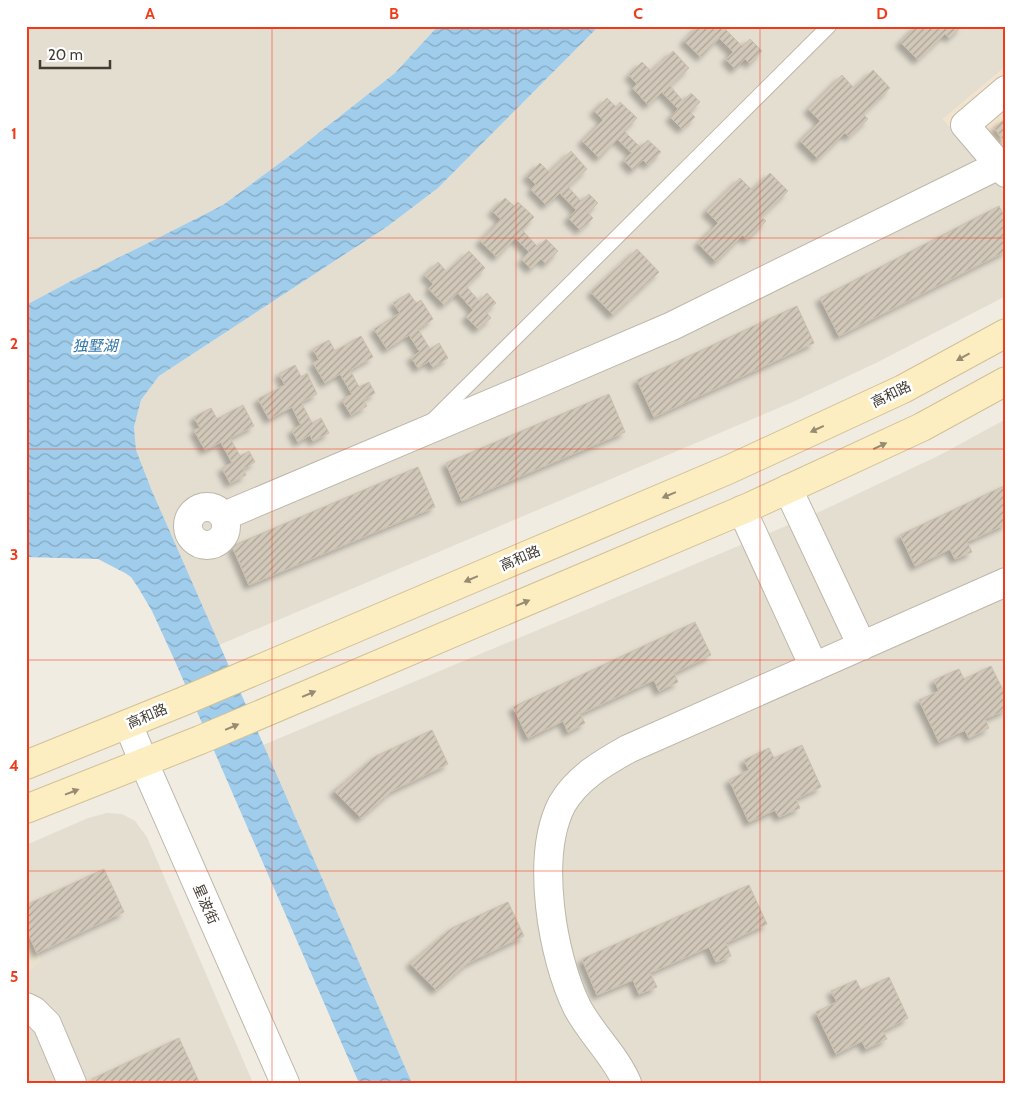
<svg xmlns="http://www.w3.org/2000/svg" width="1032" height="1109" viewBox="0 0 1032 1109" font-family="Cabin,'Noto Sans SC',sans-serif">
<defs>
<pattern id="water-waves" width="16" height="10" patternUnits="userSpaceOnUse" patternTransform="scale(1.25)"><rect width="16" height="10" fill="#a0cdec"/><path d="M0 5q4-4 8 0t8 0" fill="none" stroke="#84a8c0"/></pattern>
<pattern id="building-hatch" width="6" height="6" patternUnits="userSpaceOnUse" patternTransform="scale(1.25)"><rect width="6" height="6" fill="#d1c8b9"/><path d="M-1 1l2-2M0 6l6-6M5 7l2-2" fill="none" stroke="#aba497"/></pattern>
<filter id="shadow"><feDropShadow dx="-4.5" dy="4.5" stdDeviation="2.5" flood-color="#0004"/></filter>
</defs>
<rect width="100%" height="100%" fill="#f0ece2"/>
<path fill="#e4ded1" d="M26 26H438L395 73 288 157 223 205 148 243 71 281 26 305Z
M599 26H1006V66L943 119 1006 193V296L876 363 795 401 219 645 152 491 136 450 134 427 141 400 159 376 388 226 438 188Z
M1006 419V1083H412L263 745 817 513 940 455Z
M107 813 122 814 135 821 147 837 253 1083H26V973L41 960 26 925V845L88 818Z"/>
<path fill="#f2e3cd" d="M1006 66V193L943 119Z"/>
<path fill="#e9e1cd" d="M26 925 41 960 26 973Z"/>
<path fill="url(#water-waves)" d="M438 26H599L438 188 388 226 159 376 141 400 134 427 136 450 152 491 412 1083H359L174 659 152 611 139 589 131 577 125 573 98 559 26 557V305L71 281 148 243 223 205 288 157 395 73Z"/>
<path fill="url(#building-hatch)" stroke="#ccbfac" filter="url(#shadow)" d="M698 26H730L726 30 742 46 750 39 762 51 750 64 745 59 735 69 726 59 733 52 719 38 701 57 684 41Z
M916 26H962L950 38 945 34 918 60 900 42Z
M673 51 689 68 670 86 683 101 691 93 700 102 690 112 695 117 682 129 670 117 678 109 662 92 648 105 633 88 637 84 629 75 642 62 651 71Z
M873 70 890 88 863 114 868 119 849 137 845 133 818 159 800 141 820 121 808 109 842 75 854 88Z
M607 98 616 107 620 102 637 118 624 131 640 147 648 140 661 152 648 165 643 160 633 170 624 160 632 153 617 139 599 158 582 141 603 120 594 111Z
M1006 118V143L994 128Z
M571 151 587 169 568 187 581 201 589 194 598 203 588 213 593 218 580 230 568 218 576 210 560 193 546 205 531 189 536 185 527 176 540 163 549 172Z
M770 173 788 191 761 217 766 221 747 240 743 235 716 262 698 243 718 223 706 211 740 178 752 190Z
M505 198 514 206 518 202 534 217 522 230 538 247 546 239 558 251 546 264 541 259 531 269 522 260 529 252 515 238 497 257 480 241 501 219 492 211Z
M999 206 1006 219V251L839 336 820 298Z
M637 249 659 272 613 315 591 292Z
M469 251 485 268 466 286 479 301 487 293 496 303 486 312 491 318 478 329 466 317 473 310 458 293 444 305 429 289 433 284 425 275 438 262 447 272Z
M409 293 416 303 421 300 433 319 418 329 430 349 439 343 448 358 433 367 429 361 418 368 411 357 420 352 409 335 387 349 374 329 400 313 393 303Z
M797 306 814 343 654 417 637 380Z
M361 336 373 357 350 370 359 387 369 382 375 393 363 400 367 406 351 415 342 400 352 394 340 374 325 383 313 363 319 360 313 349 329 340 335 351Z
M295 365 301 377 307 373 317 394 301 402 312 423 321 418 329 433 313 441 310 435 298 442 292 430 301 425 292 407 269 419 258 399 285 385 279 374Z
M609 394 625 432 462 501 446 463Z
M243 405 254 426 230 438 240 456 249 451 255 462 243 469 246 475 230 483 222 468 232 463 221 442 205 450 194 430 200 428 194 417 211 408 217 419Z
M418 467 435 507 249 585 232 546Z
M1006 485V524L967 542 972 552 955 559 950 549 915 566 900 535Z
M695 622 711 655 674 673 678 682 659 691 654 680 580 714 585 723 568 732 563 721 528 738 513 707Z
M991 666 1006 696V710L985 719 989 728 969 738 965 730 939 742 919 700 939 691 934 680 959 669 964 679Z
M432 730 448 764 392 791 361 818 334 791 376 756Z
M802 745 821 787 796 799 800 808 779 817 775 810 749 822 729 780 749 770 744 760 769 748 774 758Z
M104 869 124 912 37 953 26 929V905Z
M749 885 767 924 726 943 731 956 716 962 709 947 650 973 657 987 639 994 633 980 597 995 582 959Z
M508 902 524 936 468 963 436 990 410 963 452 928Z
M889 977 908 1018 883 1031 887 1039 866 1049 862 1041 836 1054 816 1012 837 1002 831 991 856 980 861 990Z
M179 1038 199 1082 197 1083H94L92 1079Z"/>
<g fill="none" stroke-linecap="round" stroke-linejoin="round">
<g stroke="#beb7a9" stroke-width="16">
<path id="service" d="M432 421 829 26"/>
</g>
<g stroke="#beb7a9" stroke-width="30">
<path id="minor" d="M1006 90 965 125 1006 173
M788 489 862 646
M188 526a19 19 0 1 1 38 0a19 19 0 1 1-38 0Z
M742 510 814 667
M224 516 539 383 672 326 999 165
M26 1007 34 1011 47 1024 72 1083
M627 1083C615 1055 591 1034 577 1007 552 956 535 856 562 804 577 778 603 763 628 749L1006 582"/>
</g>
<g stroke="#beb7a9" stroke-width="30">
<path id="tertiary" d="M128 724 144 763 285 1083"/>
</g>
<g stroke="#d2c196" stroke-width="30">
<path id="secondary" d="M26 765 184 701 730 469 903 389 1006 333
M26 809 200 740 747 508 922 427 1006 381"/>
</g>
<use href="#service" stroke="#fff" stroke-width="14"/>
<use href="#minor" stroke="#fff" stroke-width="28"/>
<use href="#tertiary" stroke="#fff" stroke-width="28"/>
<use href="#secondary" stroke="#fceec1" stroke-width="28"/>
</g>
<defs><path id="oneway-solid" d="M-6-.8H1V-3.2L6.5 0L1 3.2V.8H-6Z" transform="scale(1.25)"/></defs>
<g fill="#968c73">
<use href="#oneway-solid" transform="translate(963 357) rotate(151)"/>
<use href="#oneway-solid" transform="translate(817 429) rotate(155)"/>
<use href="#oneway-solid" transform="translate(880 446) rotate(-25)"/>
<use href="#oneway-solid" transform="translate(669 495) rotate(157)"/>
<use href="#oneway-solid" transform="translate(471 579) rotate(157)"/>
<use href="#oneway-solid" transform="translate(523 603) rotate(-23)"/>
<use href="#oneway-solid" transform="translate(309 694) rotate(-23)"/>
<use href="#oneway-solid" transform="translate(232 727) rotate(-23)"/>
<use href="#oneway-solid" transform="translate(72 792) rotate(-21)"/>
</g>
<path fill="none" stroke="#f03a1a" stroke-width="1" stroke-opacity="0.55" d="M272 26V1083M516 26V1083M760 26V1083M26 238H1006M26 449H1006M26 660H1006M26 871H1006"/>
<g text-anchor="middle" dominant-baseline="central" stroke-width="5" stroke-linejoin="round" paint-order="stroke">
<g font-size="14" fill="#423c33" stroke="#fff">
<text transform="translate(891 394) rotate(-26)">高和路</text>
<text transform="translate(520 558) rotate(-23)">高和路</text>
<text transform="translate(147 716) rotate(-23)">高和路</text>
<text transform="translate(206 904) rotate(66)">星波街</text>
</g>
<g font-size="15" font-style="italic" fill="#3276a7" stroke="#fff">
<text x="95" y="346">独墅湖</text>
</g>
</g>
<rect width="1032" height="1109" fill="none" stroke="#ffffff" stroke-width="55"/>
<path d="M40 60v8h70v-8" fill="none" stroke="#423c33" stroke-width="2.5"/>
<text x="48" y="60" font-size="15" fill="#423c33" stroke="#ffffff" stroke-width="4" paint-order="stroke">20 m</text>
<rect x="28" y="28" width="976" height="1054" fill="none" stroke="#f03a1a" stroke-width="2"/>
<g font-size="16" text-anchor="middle" font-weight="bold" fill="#f03a1a">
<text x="150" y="19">A</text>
<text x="394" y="19">B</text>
<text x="638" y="19">C</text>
<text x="882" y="19">D</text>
<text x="14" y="139">1</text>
<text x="14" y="349">2</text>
<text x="14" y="560">3</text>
<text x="14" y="771">4</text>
<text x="14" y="982">5</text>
</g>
</svg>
